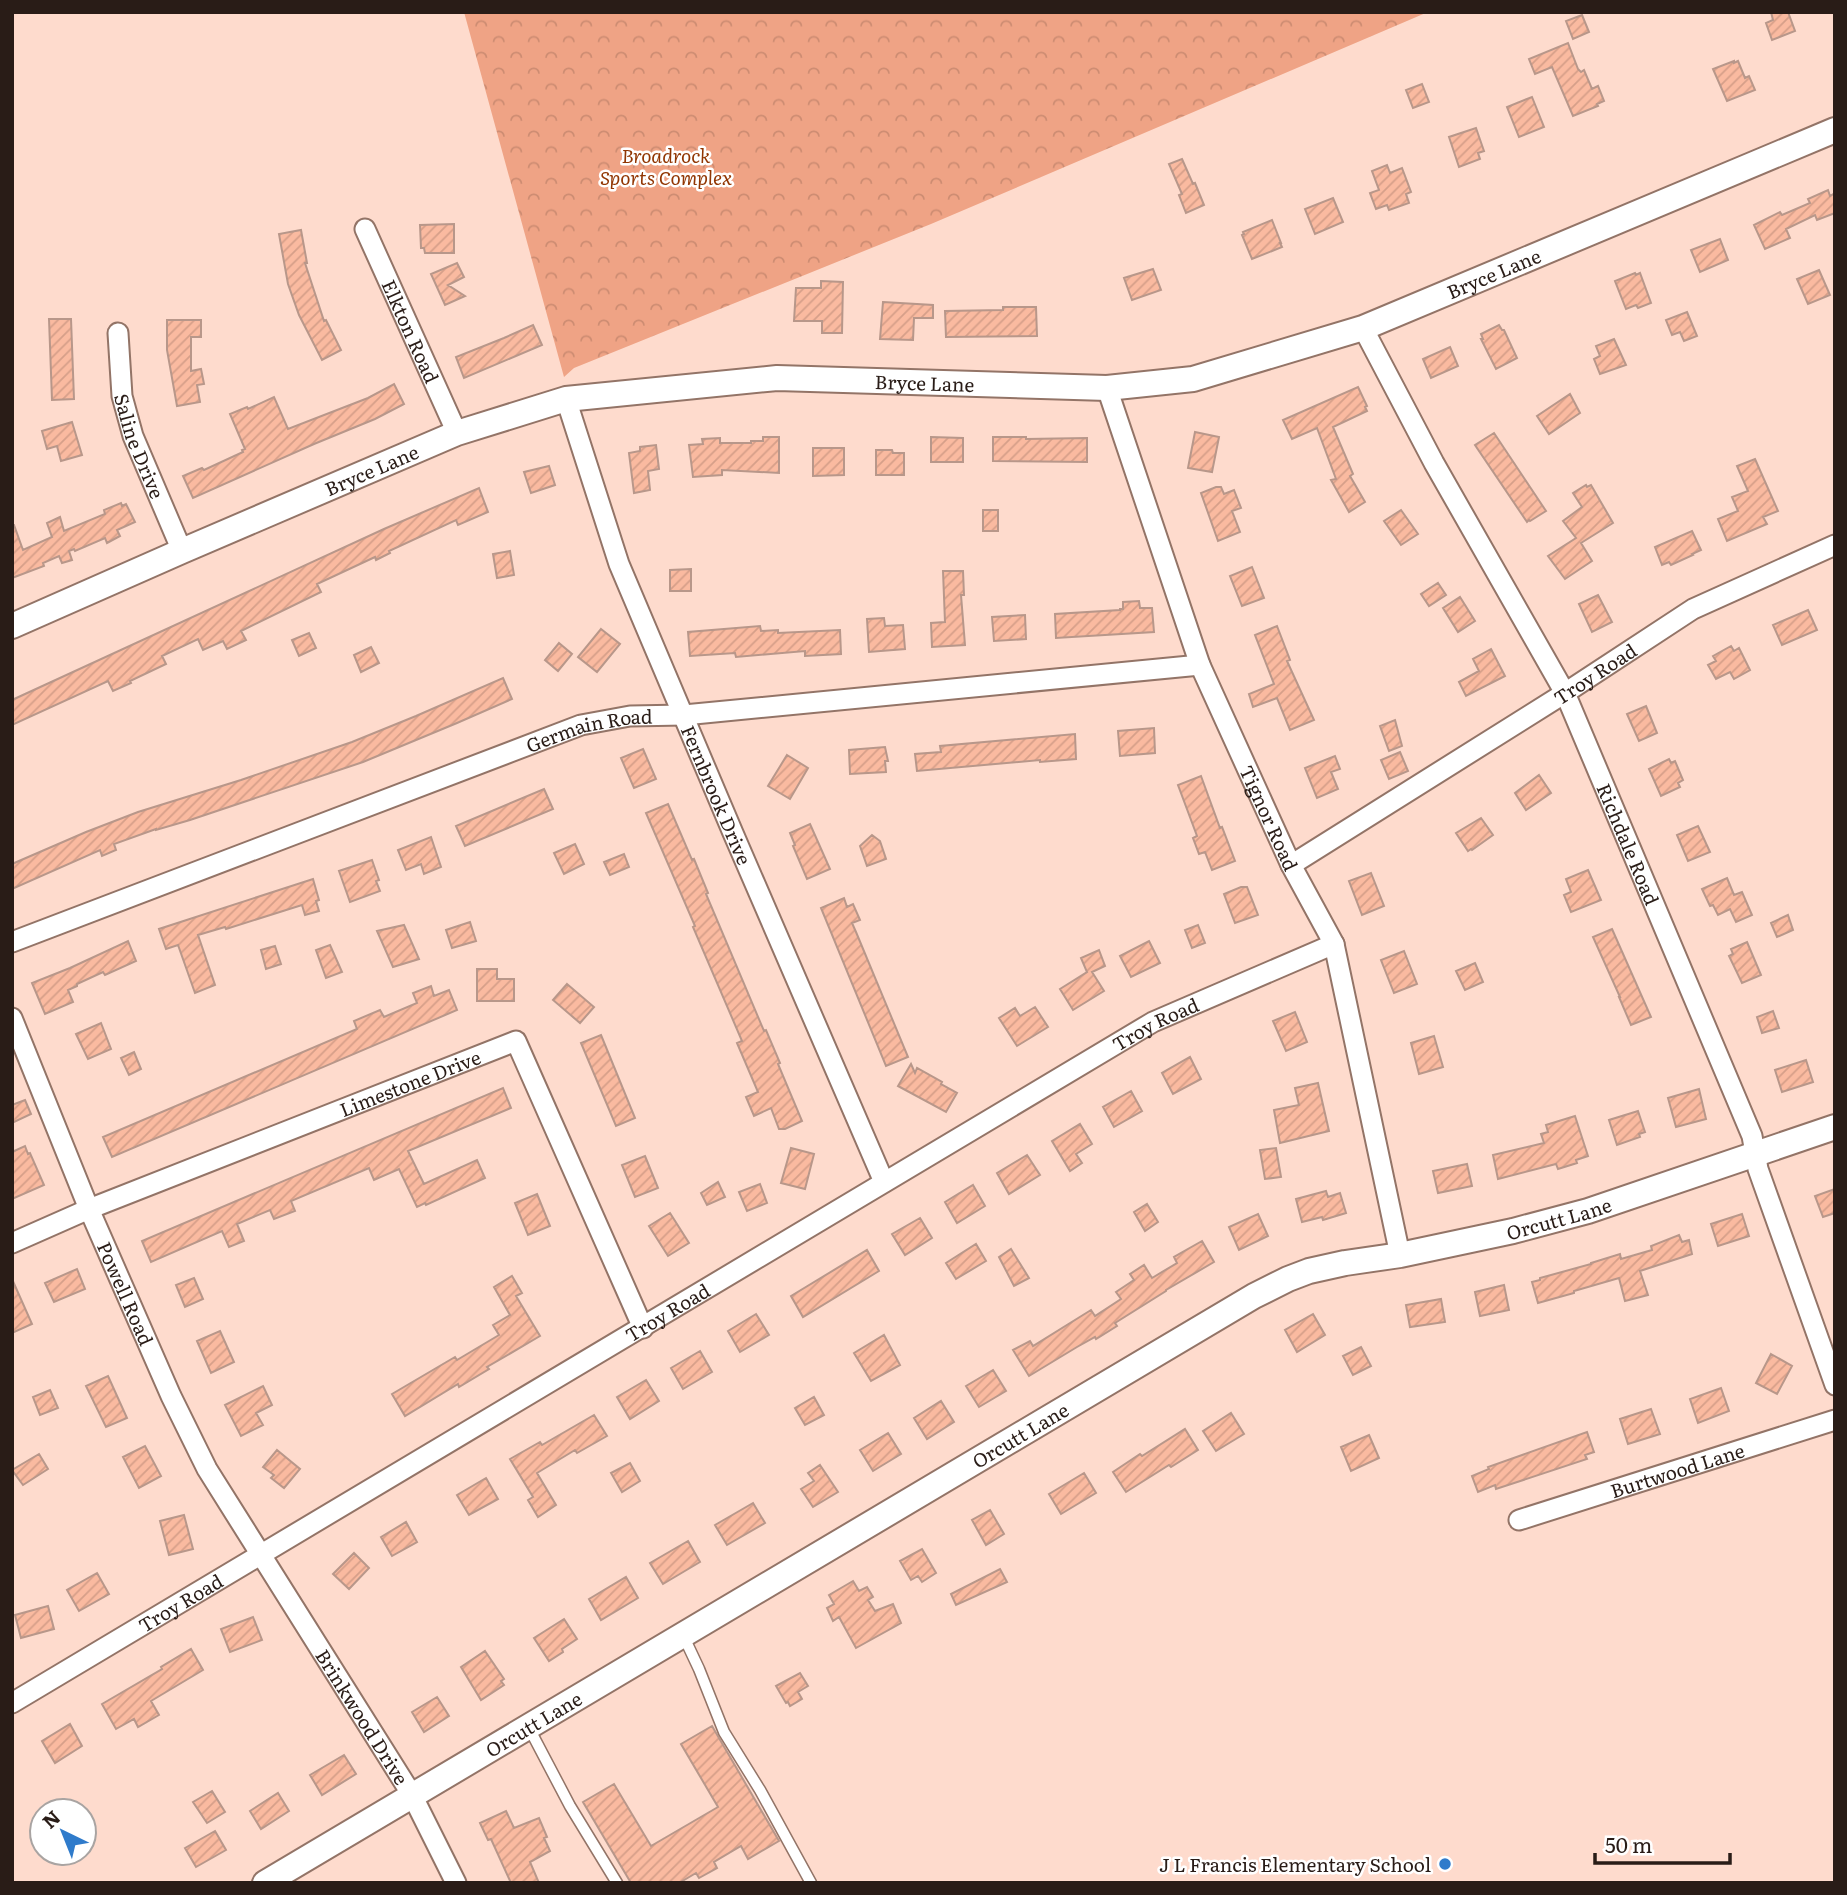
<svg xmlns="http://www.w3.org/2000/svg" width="1847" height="1895" viewBox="0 0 1847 1895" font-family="Literata,serif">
<defs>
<pattern id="park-crowns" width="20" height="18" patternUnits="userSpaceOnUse" patternTransform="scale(1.75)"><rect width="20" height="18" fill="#efa385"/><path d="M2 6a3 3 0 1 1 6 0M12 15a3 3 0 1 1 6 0" fill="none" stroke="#cd8c72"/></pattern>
<pattern id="building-hatch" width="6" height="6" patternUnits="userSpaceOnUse" patternTransform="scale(1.75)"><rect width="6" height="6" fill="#fabaa0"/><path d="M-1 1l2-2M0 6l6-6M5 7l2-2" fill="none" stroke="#d69f89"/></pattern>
</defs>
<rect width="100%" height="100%" fill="#fedbcd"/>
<path fill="url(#park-crowns)" d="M464 12H1428L931 224 574 368 564 377Z"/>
<path fill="url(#building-hatch)" stroke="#b8978a" stroke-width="2" d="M1771 12H1788L1795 31 1772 40 1766 23 1773 20Z
M1582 15 1589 32 1573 39 1566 21Z
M1568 43 1578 69 1581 72 1584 70 1592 89 1598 86 1604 101 1597 104 1598 106 1573 116 1552 67 1535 74 1529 59Z
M1734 61V63L1738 61 1745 78 1749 76 1755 90 1727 101 1713 69Z
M1422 84 1429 102 1413 108 1406 90Z
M1532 97 1544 127 1519 137 1507 107Z
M1476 128 1484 151 1478 153 1480 159 1459 167 1449 137Z
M1182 159 1193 184 1195 183 1204 205 1186 213 1179 195 1182 194 1169 164Z
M1387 165 1390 173 1402 168 1411 192 1406 194 1409 203 1389 210 1387 205 1376 209 1370 193 1379 190 1372 171Z
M1828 190 1830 196 1835 193V213L1817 220 1815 215 1786 229 1790 238 1765 249 1754 225 1780 212 1782 215 1810 203 1808 199Z
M1333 198 1343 222 1315 234 1305 209Z
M1272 220 1281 243H1280L1282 247 1252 259 1242 235 1244 234 1243 232Z
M454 224V253H425L424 248H421L420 225Z
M301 230 307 263H305L324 321 326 320 341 350 322 360 299 315 288 284 279 234Z
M1720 239 1728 260 1700 272 1691 250Z
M457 263 464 277 448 285 465 296 445 305 431 274Z
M1153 269 1161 290 1132 300 1124 278Z
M1819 270 1830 295 1808 304 1797 279Z
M1635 273 1636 275 1640 273 1651 303 1638 308 1636 305 1626 309 1615 281Z
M821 281 843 282 842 333H822V321H794L796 288H821Z
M883 302 933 305V318H914L913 340 880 339Z
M1003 307H1036L1037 336 946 337 945 311 1003 310Z
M1687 312 1697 336 1684 341 1680 332 1672 335 1666 320Z
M49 319H71L74 399 52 400Z
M167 320H201V337H191V371L201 369 204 384 197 385 200 402 177 406 167 350Z
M533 325 542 345 464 378 456 357 504 338Z
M1499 325 1502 330H1504L1517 358 1496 369 1481 339H1483L1481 334Z
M1614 339 1626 365 1600 374 1594 359 1600 356 1596 346Z
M1450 347 1458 366 1431 378 1423 359Z
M394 384 404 404 375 419 314 444 193 498 183 476 202 468 204 470 243 452 242 450 245 449 230 414 247 407 248 409 274 397 288 429 368 398Z
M1358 387 1367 406 1365 407 1367 411 1333 427 1353 474 1350 476 1365 502 1349 512 1331 480 1336 479 1317 428 1292 439 1283 420Z
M1570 394 1580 413 1549 434 1537 416Z
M72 422 82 455 61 461 57 446 47 449 42 431Z
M1195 432 1219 437 1212 472 1188 468Z
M1494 433 1546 511 1530 521 1529 520 1527 522 1475 445Z
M763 437H779V473L722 470V475L693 477 689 445 703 444 702 439 720 438V443H751V441H763Z
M931 437 963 438V462H931Z
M993 437H1026V439L1087 438V462L993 461Z
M656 445 659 469 648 471 650 490 634 493 629 453 640 451V447Z
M813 448H844V475L813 476Z
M876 450H892L893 453H904V475H876Z
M1755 459 1778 511 1763 517 1767 524 1727 541 1718 519 1738 511 1732 497 1748 491 1737 466Z
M549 466 555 485 531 493 524 472Z
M1586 485 1587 487 1591 485 1613 523 1581 543 1592 561 1565 579 1548 556 1576 538 1563 521 1582 507 1573 493Z
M1216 487H1221L1224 494 1234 490 1241 508 1232 511 1240 532 1218 541 1201 493Z
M479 488 488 512 458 525 456 520 389 551 390 553 376 560 375 557 317 584 321 592 241 631 246 640 227 649 223 641 203 650 198 639 162 656 166 664 130 681 131 683 113 691 108 681 12 725V700L384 529Z
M121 503 122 506 126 504 135 522 117 530 120 536 107 543 105 538 75 551 74 549 69 551 72 560 62 563 59 556 43 563 44 566 12 578V525H14L23 550 52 537 47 523 60 517 64 531 105 514 104 510Z
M983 510H998V531H983Z
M1401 510 1418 534 1401 545 1384 521Z
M1692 531 1701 550 1692 554 1693 555 1671 565 1669 562 1662 565 1655 547Z
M510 551 514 575 497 578 493 554Z
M1252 567 1264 598 1242 606 1230 576Z
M691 569V591H670V570Z
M943 571H963L964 595H961L965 645 932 647 931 623 945 622Z
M1438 583 1446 595 1429 606 1421 594Z
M1598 595 1612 622 1592 632 1579 604Z
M1460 597 1475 621 1458 632 1443 608Z
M1139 601 1140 608H1152L1154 632 1056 638 1055 614 1120 610V609H1123V602Z
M1808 610 1817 630 1782 645 1773 625Z
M1025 615 1026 639 994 641 992 617Z
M884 618 885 626 903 625 905 649 869 652 867 619Z
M760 626 761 631 778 630V633L840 630 841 654 805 656V651L736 657 735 653 690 656 688 632Z
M1277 626 1290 660 1287 661 1314 720 1290 730 1277 698 1253 707 1249 694 1274 684 1255 635Z
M601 629 620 644 597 672 578 657Z
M309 633 316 648 299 656 292 640Z
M559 643 572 654 558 671 545 660Z
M1731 646 1734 651 1739 648 1750 670 1734 679 1730 672 1716 679 1708 665 1716 661 1713 656Z
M371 647 379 663 361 672 354 655Z
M1491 649 1505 676 1466 696 1459 682 1479 671 1473 659Z
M503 678 512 699 457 723 363 762 190 820 156 830V829L114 844 116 850 102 856 100 850 12 889V864L86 832 138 812 241 780 352 742 416 716Z
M1646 706 1657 733 1639 741 1627 714Z
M1395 720 1402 746 1389 751 1380 726Z
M1154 728 1155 753 1120 756 1118 731Z
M1075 734 1076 759 1040 762V760L917 771 915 754 941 752 940 746Z
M885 747 888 761H885L886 772 850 774 849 750Z
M643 749 656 779 634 788 621 758Z
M1400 752 1408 771 1389 779 1381 760Z
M787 755 808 768 790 799 768 786Z
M1335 756 1340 769 1331 772 1338 789 1317 798 1305 768Z
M1669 759 1671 763 1675 761 1683 780 1678 783 1680 787 1661 796 1649 769Z
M1539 775 1551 793 1526 810 1515 793Z
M1201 776 1220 828 1222 827 1235 861 1212 870 1205 852 1199 854 1193 838 1197 836 1178 785Z
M544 789 553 809 465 846 456 826Z
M668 804 692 860 694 859 708 893 706 894 764 1031 766 1030 780 1063 778 1064 802 1121 785 1129H779L771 1108 754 1116 746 1097 758 1092 737 1043 742 1041 693 927 695 926 646 813Z
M1481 818 1493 835 1472 850 1471 849 1468 851 1456 833Z
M810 824 830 869 807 879 793 846 795 845 790 833Z
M1698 826 1710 852 1688 861 1677 835Z
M872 835 880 841 886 859 867 866 860 846Z
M431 837 441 867 424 874 421 864 406 870 398 850Z
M575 844 584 864 564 874 554 853Z
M624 854 629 867 610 875 604 862Z
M372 860 379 880 376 881 380 891 350 902 339 871Z
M1588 870 1601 900 1571 912 1564 895 1571 892 1566 879Z
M1371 873 1384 906 1362 915 1349 881Z
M1727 878 1734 895 1742 892 1752 915 1736 922 1730 909 1718 915 1713 905 1710 906 1702 889Z
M313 879 319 900 316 901 319 911 305 915 302 905 226 929 225 927 198 935 215 985 195 993 178 945 166 949 159 929Z
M1241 887H1247L1258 915 1235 923 1224 894Z
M844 898 847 907 853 904 860 920 852 923 856 932 908 1057 886 1066 821 908Z
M1788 915 1793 930 1777 937 1771 923Z
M470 922 476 941 452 948 446 930Z
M404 925 419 959 393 967 377 931Z
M1198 925 1205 943 1192 948 1185 930Z
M1612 929 1651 1017 1631 1025 1619 997H1620L1593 937Z
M128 941 136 961 105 975 103 972 77 984V986L68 990 73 1002 45 1014 32 983 70 968Z
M1149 941 1160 963 1131 977 1120 956Z
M1747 942 1761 975 1742 983 1729 956 1733 954 1731 949Z
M330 945 342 972 326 978 316 950Z
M275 946 281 964 266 969 261 950Z
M1099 950 1105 966 1092 972 1104 991 1073 1010 1060 989 1087 972 1081 958Z
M1404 951 1417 984 1394 993 1381 960Z
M1475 963 1483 982 1465 990 1456 971Z
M477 969H497V979H514V1001H477Z
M567 984 594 1007 580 1023 553 1000Z
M431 986 434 996 449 990 457 1010 112 1157 103 1137 357 1029 354 1021 380 1010 384 1017 417 1003 413 993Z
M1035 1007 1048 1027 1017 1046 999 1018 1015 1008 1020 1016Z
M1773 1011 1779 1028 1762 1033 1757 1017Z
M1295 1012 1307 1042 1286 1051 1273 1021Z
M101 1023 111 1049 88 1059 76 1034Z
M601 1035 635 1118 616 1126 581 1043Z
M1434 1036 1443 1067 1419 1074 1411 1043Z
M134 1052 141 1069 129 1075 121 1058Z
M1190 1057 1201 1079 1173 1094 1162 1073Z
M1806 1060 1813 1082 1782 1092 1775 1070Z
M911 1064 915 1073 917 1068 942 1082 941 1084 957 1093 946 1112 898 1086Z
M1318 1083 1329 1131 1280 1143 1274 1110 1299 1105 1295 1088Z
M503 1088 511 1108 408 1151 424 1184 477 1160 485 1178 426 1205 425 1203 417 1207 399 1169 374 1180 369 1168 291 1201 295 1211 274 1219 270 1210 237 1224 244 1241 229 1247 222 1231 151 1262 142 1241Z
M1699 1089 1706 1119 1676 1127 1668 1098Z
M1131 1091 1142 1111 1114 1127 1103 1107Z
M25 1100 31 1114 12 1123V1105Z
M1638 1111 1645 1132 1639 1134 1640 1137 1617 1145 1609 1120Z
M1575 1116 1588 1156 1576 1160 1577 1163 1558 1169 1556 1164 1498 1179 1493 1155 1544 1143 1541 1134 1548 1132 1546 1125Z
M1080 1124 1092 1144 1076 1154 1082 1163 1070 1171 1052 1141Z
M25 1146 28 1154 30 1153 44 1185 12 1199V1152Z
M791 1148 814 1154 805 1189 781 1183Z
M1276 1148 1281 1177 1265 1179 1260 1150Z
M1027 1155 1040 1175 1009 1194 997 1173Z
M645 1156 658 1188 635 1197 622 1165Z
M1467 1164 1472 1186 1438 1193 1433 1171Z
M718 1182 725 1197 707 1205 701 1193Z
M760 1184 767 1203 747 1211 739 1192Z
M973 1185 985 1206 957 1223 945 1202Z
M1835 1189V1213L1823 1217 1815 1196Z
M1326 1191 1328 1197 1340 1193 1346 1213 1323 1220 1322 1217 1302 1222 1296 1199Z
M537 1194 550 1226 528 1235 515 1203Z
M1147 1204 1158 1222 1145 1231 1134 1212Z
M670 1213 689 1243 668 1256 649 1226Z
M1258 1214 1268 1236 1239 1250 1229 1227Z
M1742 1214 1749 1236 1718 1246 1711 1224Z
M920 1218 932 1238 905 1255 892 1234Z
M1679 1235 1682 1242 1689 1240 1692 1254 1640 1271 1648 1295 1625 1301 1619 1278 1574 1291V1293L1538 1303 1532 1282 1540 1280V1278L1591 1264V1263L1620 1254 1621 1259 1652 1250 1651 1246Z
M1202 1241 1214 1262 1166 1290V1291L1115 1323 1117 1326 1096 1339 1095 1337 1077 1347 1029 1376 1013 1350 1030 1341 1033 1346 1091 1310 1095 1316 1121 1299 1116 1292 1134 1280 1130 1274 1144 1265 1152 1278 1177 1263 1174 1257Z
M976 1244 986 1261 956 1279 946 1263Z
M1011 1249 1029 1278 1014 1286 999 1257Z
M867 1250 879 1271 803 1317 791 1296Z
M77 1269 85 1289 54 1302 45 1283Z
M512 1276 522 1293 516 1296 540 1336 487 1367 489 1369 459 1387 458 1384 405 1416 392 1394 455 1357 457 1360 499 1335 493 1325 510 1315 494 1287Z
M194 1278 203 1299 185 1307 176 1285Z
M12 1279 32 1324 12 1333Z
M1504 1285 1509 1310 1480 1316 1475 1292Z
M1441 1299 1445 1322 1410 1327 1406 1305Z
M756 1314 769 1335 740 1352 728 1331Z
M1313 1314 1325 1335 1297 1352 1285 1330Z
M220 1331 234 1362 211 1373 197 1341Z
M884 1335 900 1365 871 1381 854 1353Z
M1361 1347 1371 1366 1353 1375 1343 1356Z
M700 1351 712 1372 683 1389 671 1368Z
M1771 1354 1792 1366 1777 1394 1756 1383Z
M993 1370 1006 1391 979 1407 966 1386Z
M108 1376 127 1418 106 1427 86 1386Z
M646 1380 659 1401 630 1419 617 1397Z
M263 1386 272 1405 256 1413 263 1425 241 1436 225 1405Z
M1721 1388 1729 1411 1698 1423 1690 1399Z
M50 1390 58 1408 40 1415 33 1397Z
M814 1397 824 1415 805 1425 795 1408Z
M941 1401 954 1422 927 1439 914 1418Z
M1651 1409 1660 1434 1628 1444 1620 1419Z
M1231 1413 1244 1434 1216 1451 1203 1431Z
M594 1415 607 1436 577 1453 575 1450 537 1473 556 1505 538 1517 528 1500 533 1497 510 1459 540 1442 542 1445Z
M1185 1429 1198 1450 1171 1467 1169 1465 1126 1492 1113 1472 1140 1454 1142 1456Z
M1587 1432 1594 1452 1585 1455 1587 1459 1496 1489 1495 1485 1478 1492 1472 1476 1489 1469 1488 1467Z
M888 1433 901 1454 873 1471 860 1450Z
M1369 1435 1379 1458 1351 1471 1341 1447Z
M145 1446 161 1476 139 1488 123 1457Z
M277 1450 300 1469 284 1488 271 1478 274 1475 263 1467Z
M39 1454 48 1469 23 1485 12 1470Z
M630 1463 640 1481 622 1492 611 1473Z
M820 1465 838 1492 813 1507 801 1489 814 1481 808 1473Z
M1084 1473 1096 1493 1061 1514 1049 1494Z
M486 1478 498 1499 469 1515 457 1495Z
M753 1503 765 1523 727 1545 715 1525Z
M990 1510 1004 1534 986 1545 972 1520Z
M184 1515 193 1549 169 1555 160 1521Z
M406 1522 417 1542 392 1556 381 1537Z
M688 1541 700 1562 663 1584 650 1563Z
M922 1549 936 1573 922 1582 918 1576 911 1580 900 1561Z
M354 1553 369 1568 349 1589 333 1574Z
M1000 1569 1007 1582 956 1605 951 1594Z
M97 1573 109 1594 79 1611 67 1590Z
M626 1577 638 1598 601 1620 589 1599Z
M853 1581 859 1591 867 1587 873 1597 868 1600 875 1611 893 1604 901 1623 856 1648 839 1617 833 1621 827 1608 834 1604 829 1595Z
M48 1606 54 1629 21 1638 15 1615Z
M253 1617 262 1640 230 1652 221 1629Z
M564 1619 577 1639 562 1649 563 1652 549 1661 534 1638Z
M191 1649 203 1670 151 1701 159 1715 138 1727 134 1719 116 1729 102 1704 162 1669 161 1667Z
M485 1651 504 1679 501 1681 504 1685 481 1700 461 1667Z
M800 1673 808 1686 798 1692 802 1699 790 1706 788 1702 786 1703 776 1686Z
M437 1697 449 1716 424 1732 412 1712Z
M70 1724 82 1746 55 1763 42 1741Z
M712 1726 779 1841 748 1859 741 1846 714 1862 717 1868 699 1878 696 1873 679 1883H631L583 1802 614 1784 651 1846 718 1807 681 1744Z
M344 1755 356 1774 322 1795 310 1775Z
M212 1791 225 1812 207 1823 193 1802Z
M278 1793 289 1811 261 1829 250 1811Z
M506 1811 514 1828 539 1818 547 1837 544 1838 550 1851 530 1862 539 1883H511L491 1839 488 1840 480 1823Z
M215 1831 226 1850 196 1867 185 1848Z"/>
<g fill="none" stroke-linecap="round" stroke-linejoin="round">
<g stroke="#937467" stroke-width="13">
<path id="service" d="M683 1635 699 1669 724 1732 760 1790 811 1883
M529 1728 570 1806 617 1883"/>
</g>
<g stroke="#937467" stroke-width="23">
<g id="minor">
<path id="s1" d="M365 229 457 433"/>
<path id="s2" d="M1363 328 1434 463 1565 693 1752 1136 1758 1169 1835 1385"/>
<path id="s3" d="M118 333 122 396 133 436 182 551"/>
<path id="s4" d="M1107 388 1200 665 1291 865 1334 944 1400 1255"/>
<path id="s5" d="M566 399 619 564 733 833 884 1182"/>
<path id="s6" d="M1291 865 1565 693 1693 609 1835 545"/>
<path id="s7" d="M12 942 581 725 630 716 684 715 1200 665"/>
<path id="s8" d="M12 1018 89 1209 171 1396 207 1469 412 1795 456 1883"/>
<path id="s9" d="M12 1243 89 1209 516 1041 643 1328"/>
<path id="s10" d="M1519 1520 1835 1420"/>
<path id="s11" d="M12 1703 1153 1022 1334 944"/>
</g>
</g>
<g stroke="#937467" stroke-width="28">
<g id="tertiary">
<path id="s12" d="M12 626 182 551 457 433 566 399 777 378 1107 388 1193 379 1363 328 1835 130"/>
<path id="s13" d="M265 1883 1254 1296 1288 1279 1309 1271 1345 1263 1400 1255 1513 1231 1588 1211 1835 1127"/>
</g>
</g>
<use href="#service" stroke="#fff" stroke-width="10"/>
<use href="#minor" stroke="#fff" stroke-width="19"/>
<use href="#tertiary" stroke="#fff" stroke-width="24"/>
</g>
<circle fill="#2f7bcb" stroke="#fff" stroke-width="2.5" cx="1445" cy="1864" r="7"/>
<g text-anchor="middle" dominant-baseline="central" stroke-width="5" stroke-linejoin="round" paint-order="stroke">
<g font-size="19" font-style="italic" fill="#913603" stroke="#fff">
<text x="666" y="155">Broadrock<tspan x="666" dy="22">Sports Complex</tspan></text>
</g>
<g font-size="19" fill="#291c17" stroke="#fff">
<text stroke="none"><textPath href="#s12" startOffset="1547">Bryce Lane</textPath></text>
<text stroke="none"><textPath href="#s1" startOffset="112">Elkton Road</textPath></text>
<text stroke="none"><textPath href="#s12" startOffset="959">Bryce Lane</textPath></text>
<text stroke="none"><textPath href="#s3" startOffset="116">Saline Drive</textPath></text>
<text stroke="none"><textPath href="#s12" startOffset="392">Bryce Lane</textPath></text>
<text stroke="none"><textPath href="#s6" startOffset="359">Troy Road</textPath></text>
<text stroke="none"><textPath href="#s7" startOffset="616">Germain Road</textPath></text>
<text stroke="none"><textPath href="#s5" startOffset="424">Fernbrook Drive</textPath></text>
<text stroke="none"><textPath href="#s4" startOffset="460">Tignor Road</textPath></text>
<text stroke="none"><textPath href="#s2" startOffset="581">Richdale Road</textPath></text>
<text stroke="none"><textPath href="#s11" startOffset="1330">Troy Road</textPath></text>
<text stroke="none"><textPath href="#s9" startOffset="429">Limestone Drive</textPath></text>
<text stroke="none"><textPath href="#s13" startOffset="1466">Orcutt Lane</textPath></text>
<text stroke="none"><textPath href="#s8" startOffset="298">Powell Road</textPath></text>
<text stroke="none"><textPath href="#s11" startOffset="763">Troy Road</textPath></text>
<text stroke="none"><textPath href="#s13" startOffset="878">Orcutt Lane</textPath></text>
<text stroke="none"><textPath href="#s10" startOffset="166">Burtwood Lane</textPath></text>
<text stroke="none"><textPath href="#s11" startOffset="196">Troy Road</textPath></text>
<text stroke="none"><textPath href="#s8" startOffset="784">Brinkwood Drive</textPath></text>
<text stroke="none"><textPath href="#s13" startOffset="312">Orcutt Lane</textPath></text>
</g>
<g font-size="19" fill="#291c17" stroke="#fff" text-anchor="end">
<text x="1431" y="1864">J L Francis Elementary School</text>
</g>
</g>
<rect width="1847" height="1895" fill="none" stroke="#291c17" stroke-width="28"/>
<g transform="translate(63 1832) rotate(317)"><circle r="33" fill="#ffffff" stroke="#a9a4a2" stroke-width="2"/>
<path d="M0-5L12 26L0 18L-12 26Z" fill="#2f7bcb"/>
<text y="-10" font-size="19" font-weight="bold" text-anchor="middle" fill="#291c17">N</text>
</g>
<path d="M1595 1853v10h135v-10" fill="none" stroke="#291c17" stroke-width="3.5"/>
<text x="1605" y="1853" font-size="21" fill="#291c17" stroke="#ffffff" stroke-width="5" paint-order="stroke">50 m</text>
</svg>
